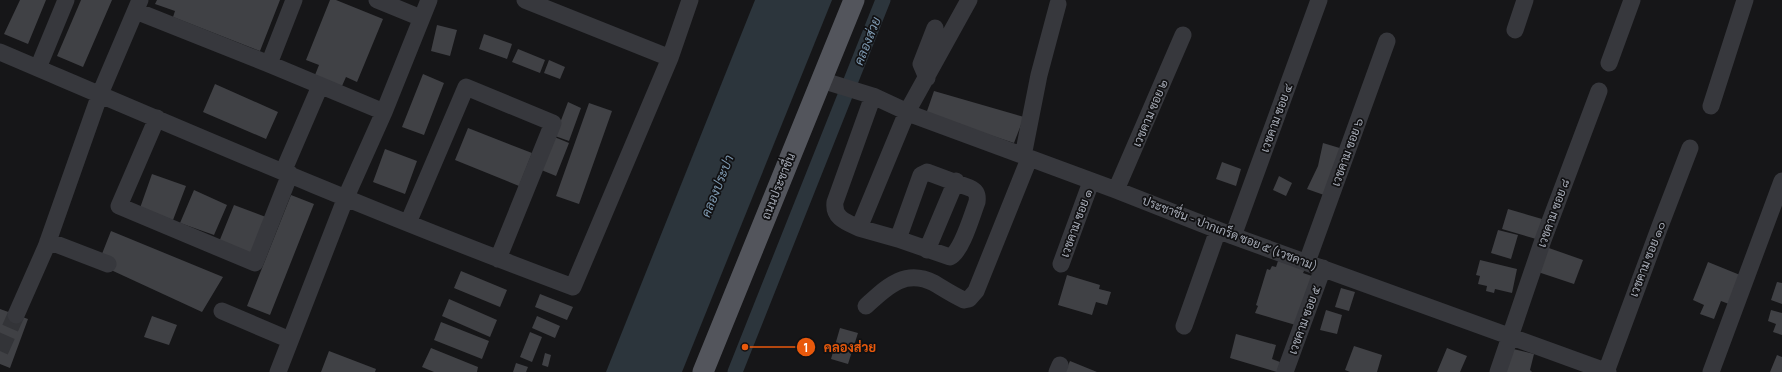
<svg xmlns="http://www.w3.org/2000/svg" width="1782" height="372" viewBox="0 0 1782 372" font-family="Manrope,Sarabun,sans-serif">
<rect width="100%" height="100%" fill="#161618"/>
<path fill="#2c353c" d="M755 0H832L682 372H606Z"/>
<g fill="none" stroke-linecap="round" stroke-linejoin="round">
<path stroke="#2c353c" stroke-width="15" d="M735 372 883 0"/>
</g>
<path fill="#404145" d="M20 0H46L28 44 4 34Z
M81 0H112L83 67 57 56Z
M157 0H280L260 51 173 17 175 11 155 4Z
M330 0H336L383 19 357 82 346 77 342 86 315 75 319 65 306 60Z
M437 25 457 30 450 56 431 51Z
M484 34 512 44 507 59 479 49Z
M518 49 545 60 540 73 512 62Z
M549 60 565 67 560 79 544 73Z
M423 74 444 83 424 135 402 127Z
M215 84 278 112 266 139 203 112Z
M934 91 1024 117 1014 143 926 114Z
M568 102 581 108 569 141 555 136Z
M589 103 612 111 579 204 556 196Z
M468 128 532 153 519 186 455 160Z
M552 136 569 143 556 176 539 169Z
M1323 143 1343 149 1324 195 1307 189 1318 166Z
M385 149 417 161 405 194 373 182Z
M1222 162 1241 169 1236 186 1216 179Z
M152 174 186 186 173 220 140 208Z
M1279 176 1292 183 1286 196 1273 190Z
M194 190 227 205 214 235 180 223Z
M291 195 314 204 270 315 247 306Z
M234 205 271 219 256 256 219 242Z
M1508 209 1542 219 1536 239 1502 229Z
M1498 230 1518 235 1511 259 1491 253Z
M111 231 223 277 202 312 98 264Z
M1546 247 1583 260 1574 284 1538 272Z
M1480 260 1517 269 1512 293 1495 289 1494 293 1486 291 1487 286 1478 284 1480 276 1476 275Z
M1278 261 1305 269 1303 273 1315 277 1299 326 1255 313 1258 306 1256 305 1267 269 1270 270 1272 266 1276 267Z
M1708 262 1745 277 1734 306 1721 301 1714 319 1700 314 1704 305 1693 300Z
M461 271 507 290 500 307 454 288Z
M1067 275 1100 285 1099 289 1111 292 1107 305 1096 302 1092 315 1058 305Z
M1777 282 1782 283V304L1771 300Z
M1341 288 1355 292 1349 311 1335 307Z
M540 294 573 307 567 320 535 307Z
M449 299 497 320 490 337 442 316Z
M0 309 28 319 10 368 0 364Z
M1326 310 1342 315 1337 334 1320 330Z
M1771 310 1782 313V335L1773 332 1776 324 1768 321Z
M152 316 177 325 169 345 144 337Z
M537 316 560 326 555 338 532 328Z
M441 322 489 341 482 359 434 340Z
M840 328 858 333 848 364 831 359Z
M530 332 542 337 532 362 520 357Z
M1236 334 1276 345 1272 359 1280 362 1277 372 1230 358Z
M1354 346 1382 355 1377 372H1350L1345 370Z
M431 348 478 367 477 372H434L422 367Z
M1447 348 1467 356 1460 372H1437Z
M1509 348 1534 354 1530 370 1532 372H1503Z
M329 351 376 369 375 372H321Z
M545 353 551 355 548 367 542 365Z
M1777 355 1782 357V372H1770Z
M1070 361 1097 372H1065Z
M516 363 528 367 526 372H513Z"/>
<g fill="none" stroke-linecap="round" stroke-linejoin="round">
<path stroke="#333438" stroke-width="17" stroke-dasharray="17 8" stroke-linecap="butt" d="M0 351 16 315"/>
<path stroke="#37383d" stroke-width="17" d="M377 0 421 18
M525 0 670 58
M136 11 269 64 384 112
M1515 30 1525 0
M0 52C190 133 379 215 573 287L670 58 690 0
M1609 63 1632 0
M269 64 294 0
M38 68 66 0
M927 78 921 64 935 28
M821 80 873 96 916 116 1116 190 1233 236 1608 372
M873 96 835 202C833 218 846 222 859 228L907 112 969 0
M1711 106 1745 0
M157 118 119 206 255 263 290 174
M1023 156 1039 75 1058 4
M283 172 320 86
M927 172 970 188C977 191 978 195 977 202 972 215 962 251 950 257L898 239 921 175Z
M1116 190 1183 35
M408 223 466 87 553 123 498 259
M859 228 898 239
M1233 236 1319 0
M48 241 108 264
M927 250 956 181
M1307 262 1387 41
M1061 264 1091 182
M866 306C886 288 904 268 934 283 944 289 953 295 964 300L969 299 976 291 1029 159
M222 311 290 340
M16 315 46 247 100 94 140 0
M1184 326 1218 230
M278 372 346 197 384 112 429 0
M1057 372 1060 365
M1285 372 1323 268
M1498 372 1543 240 1599 91
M1606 372 1660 226 1690 148
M1711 372 1782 181"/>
<path stroke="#53555c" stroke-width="21" d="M703 372 854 0"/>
</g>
<g text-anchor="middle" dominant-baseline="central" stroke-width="3.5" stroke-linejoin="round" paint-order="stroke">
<g font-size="12" fill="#a8adb8" stroke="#111113">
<text transform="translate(1150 113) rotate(-67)">เวชคาม ซอย ๒</text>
<text transform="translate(1276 118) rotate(-70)">เวชคาม ซอย ๔</text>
<text transform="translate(1347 152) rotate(-70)">เวชคาม ซอย ๖</text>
<text transform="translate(778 186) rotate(-68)">ถนนประชาชื่น</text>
<text transform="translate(1553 213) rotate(-70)">เวชคาม ซอย ๘</text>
<text transform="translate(1076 223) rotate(-70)">เวชคาม ซอย ๑</text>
<text transform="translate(1230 233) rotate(21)">ประชาชื่น - ปากเกร็ด ซอย ๕ (เวชคาม)</text>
<text transform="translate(1647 259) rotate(-69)">เวชคาม ซอย ๑๐</text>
<text transform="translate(1304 320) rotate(-70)">เวชคาม ซอย ๕</text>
</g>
<g font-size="13" font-style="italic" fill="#7f9bb3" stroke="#111113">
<text transform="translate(867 41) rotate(-68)">คลองส่วย</text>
<text transform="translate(717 186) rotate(-68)">คลองประปา</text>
</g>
</g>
<path fill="none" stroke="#e8590c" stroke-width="1.5" d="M745 347L806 347"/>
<g fill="#e8590c" stroke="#111113" stroke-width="1.5">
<circle cx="745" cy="347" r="4"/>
<circle cx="806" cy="347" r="10"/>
</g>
<g font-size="12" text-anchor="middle" font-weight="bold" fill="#fff">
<text x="806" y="352">1</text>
</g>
<g font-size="13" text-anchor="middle" font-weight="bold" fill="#e8590c" stroke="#111113" stroke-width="3.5" stroke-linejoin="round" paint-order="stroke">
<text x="850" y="352">คลองส่วย</text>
</g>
</svg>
